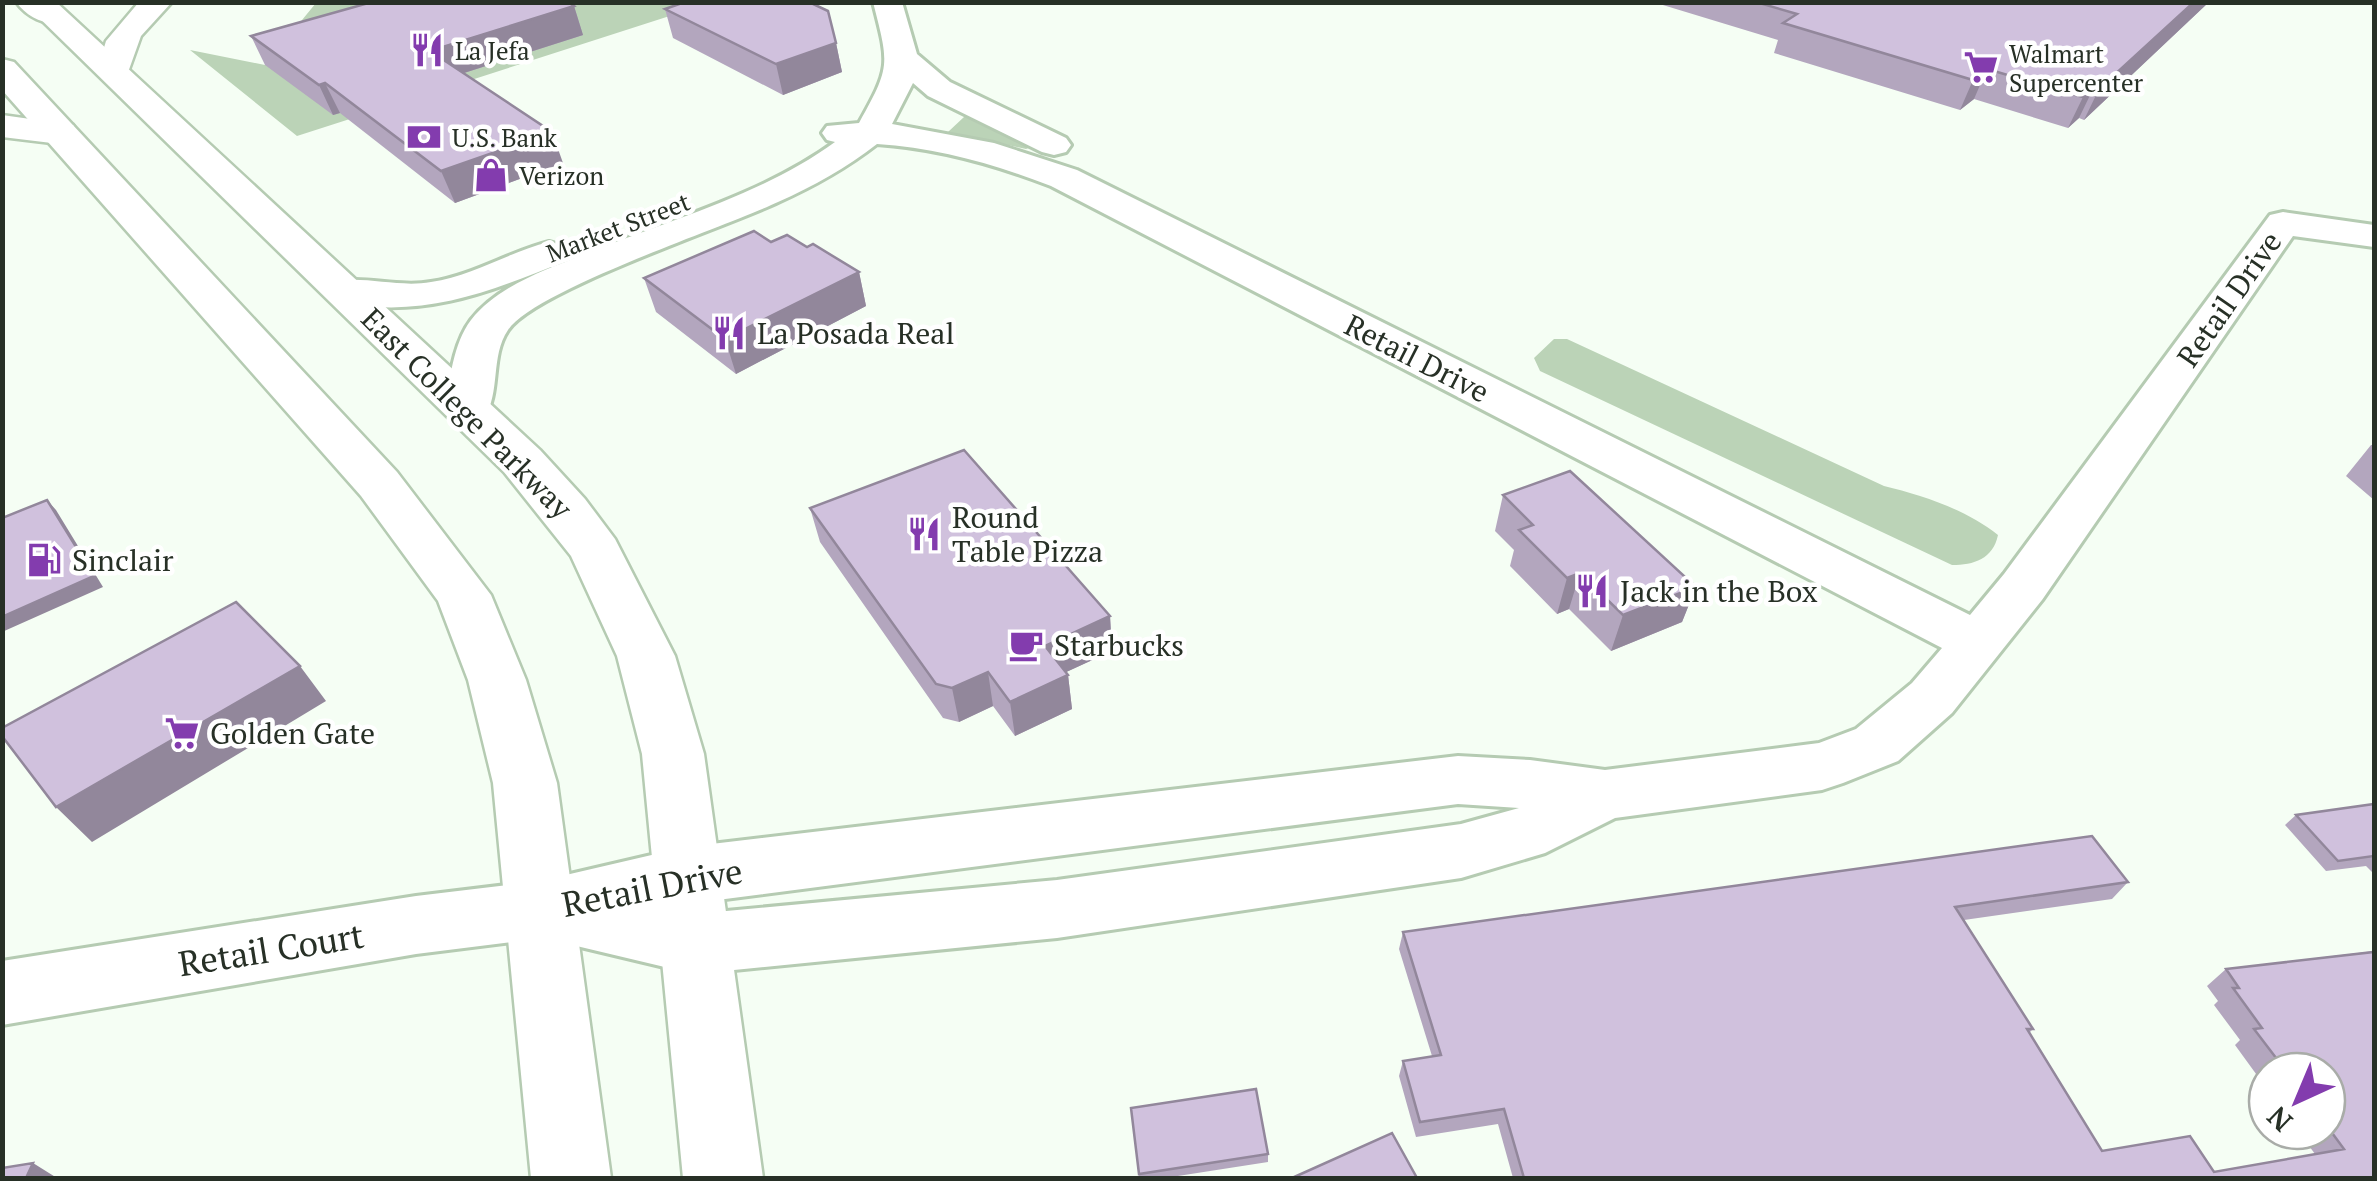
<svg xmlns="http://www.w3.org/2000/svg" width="2377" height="1181" viewBox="0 0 2377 1181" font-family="'PT Serif',serif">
<rect width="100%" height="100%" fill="#f5fef4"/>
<path fill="#bbd3b7" d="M316 3H710L297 136 190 50 265 65Z
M964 117H970L1031 147 1026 149 948 132Z
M1554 339H1567L1884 486C1922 495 1967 510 1998 535 1993 559 1974 565 1952 565L1540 371 1534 358Z"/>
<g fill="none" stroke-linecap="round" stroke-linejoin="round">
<g stroke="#b5cbb2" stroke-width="6">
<path id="minor" d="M873 2H902L917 54 950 82 1066 138 1071 145 1066 152 1054 155 1042 152 928 96 913 83 892 124 994 143 1077 170 1970 615 2004 574 2270 215 2283 212 2374 225V247L2293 236 2042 600 1952 713 1898 761 1843 783 1822 790 1615 818 1545 853 1461 878 1057 938 694 974 543 938 416 954 2 1025V961L416 896 540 881 686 847 1458 756 1530 760 1605 770 1819 743 1856 729 1912 683 1942 648 1051 186C994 164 938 148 877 144 846 168 814 186 778 202 725 227 535 290 508 330 490 356 501 393 484 418L468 422 452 418 445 408C450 379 453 344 471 320 499 284 549 269 590 252 670 220 764 194 835 142L827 140 822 133 827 126 859 123C891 66 889 65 873 2ZM1458 804 1519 808 1461 824 1057 880 694 914 663 907Z
M549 242 563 246 568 254 563 262C485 294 416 321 331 300L325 291 331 282C363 275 398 288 431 282 472 276 509 252 549 242Z"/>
</g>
<g stroke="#b5cbb2" stroke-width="5">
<path id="major" d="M23 2H56L540 450 585 499 615 539 675 656 704 754 763 1178H683L642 754 617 656 571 556 504 472Z
M2 59 14 62 397 472 491 595 526 680 557 783 611 1178H531L493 783 468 680 438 601 361 496 2 90Z"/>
</g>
<g stroke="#b5cbb2" stroke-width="5">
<path id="highway" d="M16 2H53L67 15 63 22C45 26 27 17 16 2Z
M139 2H172L141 36 126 78H102L97 71 106 41Z
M2 115 73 125 78 133 73 141 60 144 2 137Z"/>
</g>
<use href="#minor" fill="#fff" fill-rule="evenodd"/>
<use href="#major" fill="#fff" fill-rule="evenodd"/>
<use href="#highway" fill="#fff" fill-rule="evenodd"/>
</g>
<path fill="#b3a6be" d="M1653 2H2209L2084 120 2079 118 2068 128 1974 99 1960 110 1774 53 1778 40Z
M574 6 583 35 464 73 563 163 455 203 340 113 333 115 265 65 251 36Z
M665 9 836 43 842 72 783 95 673 38Z
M771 242 807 247 859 272 866 306 736 374 656 312 644 278Z
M2371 445H2374V500L2346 476Z
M1503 495 1696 587 1682 622 1611 651 1569 609 1557 614 1510 566 1514 550 1495 531Z
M810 508 1110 616 1112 651 1066 672 1068 675 1072 709 1015 736 993 706 959 722 943 718 820 542Z
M2374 804V874L2366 866 2326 871 2285 825 2296 815Z
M2128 882 2112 899 1964 920 2033 1029 2029 1033 2102 1151 2214 1172 2315 1154 2298 1131H2327V1071H2267V1089L2235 1045 2240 1040 2214 1005 2218 1001 2207 986 2226 969 2374 951V1178H1513L1498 1124 1416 1137 1399 1076 1403 1061 1432 1056 1399 949 1403 932Z
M1131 1108 1268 1154V1162L1165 1178H1139Z"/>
<path fill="#92879b" d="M2194 2H2209L2084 120 2099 89Z
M574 6 583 35 442 80 430 51Z
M836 43 842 72 783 95 776 64Z
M1987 69 1974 99 1960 110 1973 80Z
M325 83 340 113 333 115 319 85Z
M2094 87 2079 118 2068 128 2083 97Z
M552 132 563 163 455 203 441 171Z
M859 272 866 306 736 374 725 339Z
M47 500 56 510 103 587 2 632V617Z
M1580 573 1569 609 1557 614 1567 578Z
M1696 587 1682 622 1611 651 1623 615Z
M1110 616 1112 651 1049 680 1045 646Z
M300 666 326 701 92 842 56 807Z
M988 672 993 706 959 722 952 688Z
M1068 675 1072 709 1015 736 1010 702Z
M33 1163 57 1178H26Z"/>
<path fill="#d0c1dd" stroke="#92879b" stroke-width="2.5" d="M372 2H568L574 6 430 51 552 132 441 171 325 83 319 85 251 36Z
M685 2H809L828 11 836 43 776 64 665 9Z
M1756 2H2194L2099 89 2094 87 2083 97 1987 69 1973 80 1783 23 1797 14Z
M754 231 771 242 787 235 807 247 813 244 859 272 725 339 644 278Z
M964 450 1110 616 1045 646 1068 675 1010 702 988 672 952 688 936 684 810 508Z
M1570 471 1696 587 1623 615 1580 573 1567 578 1519 530 1533 525 1503 495Z
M47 500 94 576 2 617V518Z
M236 602 300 666 56 807 2 736V728Z
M2374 804V856L2338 861 2296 815Z
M2092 836 2128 882 1955 907 2033 1029H2027L2102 1151 2190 1136 2214 1172 2344 1149 2327 1126V1071H2286L2254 1029 2262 1028 2233 988H2239L2226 969 2374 952V1178H1524L1504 1109 1420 1122 1403 1061 1441 1055 1403 932Z
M1256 1089 1268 1154 1139 1174 1131 1108Z
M1392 1133 1417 1178H1292Z
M33 1163 26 1178H2V1168Z"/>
<defs>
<g id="restaurant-bare" transform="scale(2.7)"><path d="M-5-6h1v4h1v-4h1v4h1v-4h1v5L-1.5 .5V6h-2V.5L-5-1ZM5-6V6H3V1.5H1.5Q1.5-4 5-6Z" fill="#833cae" stroke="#fff" stroke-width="2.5" paint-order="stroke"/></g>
<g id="supermarket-bare" transform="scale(2.7)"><path d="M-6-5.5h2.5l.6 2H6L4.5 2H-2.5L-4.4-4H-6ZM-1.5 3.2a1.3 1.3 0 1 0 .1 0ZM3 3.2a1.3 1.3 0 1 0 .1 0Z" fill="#833cae" stroke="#fff" stroke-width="2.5" paint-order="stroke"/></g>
<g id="bank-bare" transform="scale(2.7)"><path d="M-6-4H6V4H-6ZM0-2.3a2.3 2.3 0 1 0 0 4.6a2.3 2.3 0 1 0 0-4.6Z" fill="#833cae" stroke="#fff" stroke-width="2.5" paint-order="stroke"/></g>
<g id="shop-bare" transform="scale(2.7)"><path d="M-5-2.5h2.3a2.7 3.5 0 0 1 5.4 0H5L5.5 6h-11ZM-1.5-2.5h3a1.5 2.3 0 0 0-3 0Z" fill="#833cae" stroke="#fff" stroke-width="2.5" paint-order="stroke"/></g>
<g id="fuel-bare" transform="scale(2.7)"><path d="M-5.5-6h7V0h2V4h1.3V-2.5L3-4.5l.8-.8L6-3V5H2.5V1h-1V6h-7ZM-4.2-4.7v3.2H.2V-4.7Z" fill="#833cae" stroke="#fff" stroke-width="2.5" paint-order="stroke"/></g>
<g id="cafe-bare" transform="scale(2.7)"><path d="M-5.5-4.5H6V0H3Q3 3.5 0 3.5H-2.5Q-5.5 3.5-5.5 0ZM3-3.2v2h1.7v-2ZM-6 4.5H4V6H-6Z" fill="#833cae" stroke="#fff" stroke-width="2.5" paint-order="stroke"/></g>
</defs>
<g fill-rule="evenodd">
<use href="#restaurant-bare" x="427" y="50"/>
<use href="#supermarket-bare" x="1981" y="67"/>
<use href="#bank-bare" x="424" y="137"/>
<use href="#shop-bare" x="491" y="175"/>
<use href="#restaurant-bare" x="729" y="333"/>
<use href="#restaurant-bare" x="924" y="534"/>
<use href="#fuel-bare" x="44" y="560"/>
<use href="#restaurant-bare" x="1592" y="591"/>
<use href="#cafe-bare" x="1026" y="645"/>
<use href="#supermarket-bare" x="182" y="733"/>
</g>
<g text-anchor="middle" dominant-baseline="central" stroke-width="9" stroke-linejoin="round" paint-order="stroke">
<g font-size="25" fill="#273026" stroke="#fff" text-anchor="start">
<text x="455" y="50">La Jefa</text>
<text x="2009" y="53">Walmart<tspan x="2009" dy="29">Supercenter</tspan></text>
<text x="452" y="137">U.S. Bank</text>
<text x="519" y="175">Verizon</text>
</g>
<g font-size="25" fill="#273026" stroke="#fff">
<text transform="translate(618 227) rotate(-21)">Market Street</text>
</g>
<g font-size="30" fill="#273026" stroke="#fff">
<text transform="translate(2229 299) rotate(-55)">Retail Drive</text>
<text transform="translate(1417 358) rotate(27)">Retail Drive</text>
<text transform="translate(467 413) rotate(45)">East College Parkway</text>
</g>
<g font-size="30" fill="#273026" stroke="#fff" text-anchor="start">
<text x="757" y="333">La Posada Real</text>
<text x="952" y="517">Round<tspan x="952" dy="34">Table Pizza</tspan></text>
<text x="72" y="560">Sinclair</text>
<text x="1620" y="591">Jack in the Box</text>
<text x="1054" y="645">Starbucks</text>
<text x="210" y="733">Golden Gate</text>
</g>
<g font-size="35" fill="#273026" stroke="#fff">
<text transform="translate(652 887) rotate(-11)">Retail Drive</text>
<text transform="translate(271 949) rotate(-9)">Retail Court</text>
</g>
</g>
<rect width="2377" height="1181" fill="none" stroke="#273026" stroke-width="10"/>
<g transform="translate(2297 1101) rotate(224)"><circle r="48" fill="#ffffff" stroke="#a9aca8" stroke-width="2.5"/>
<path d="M0-8L18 38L0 25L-18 38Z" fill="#833cae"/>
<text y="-15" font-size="28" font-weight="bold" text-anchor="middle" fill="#273026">N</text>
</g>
</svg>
